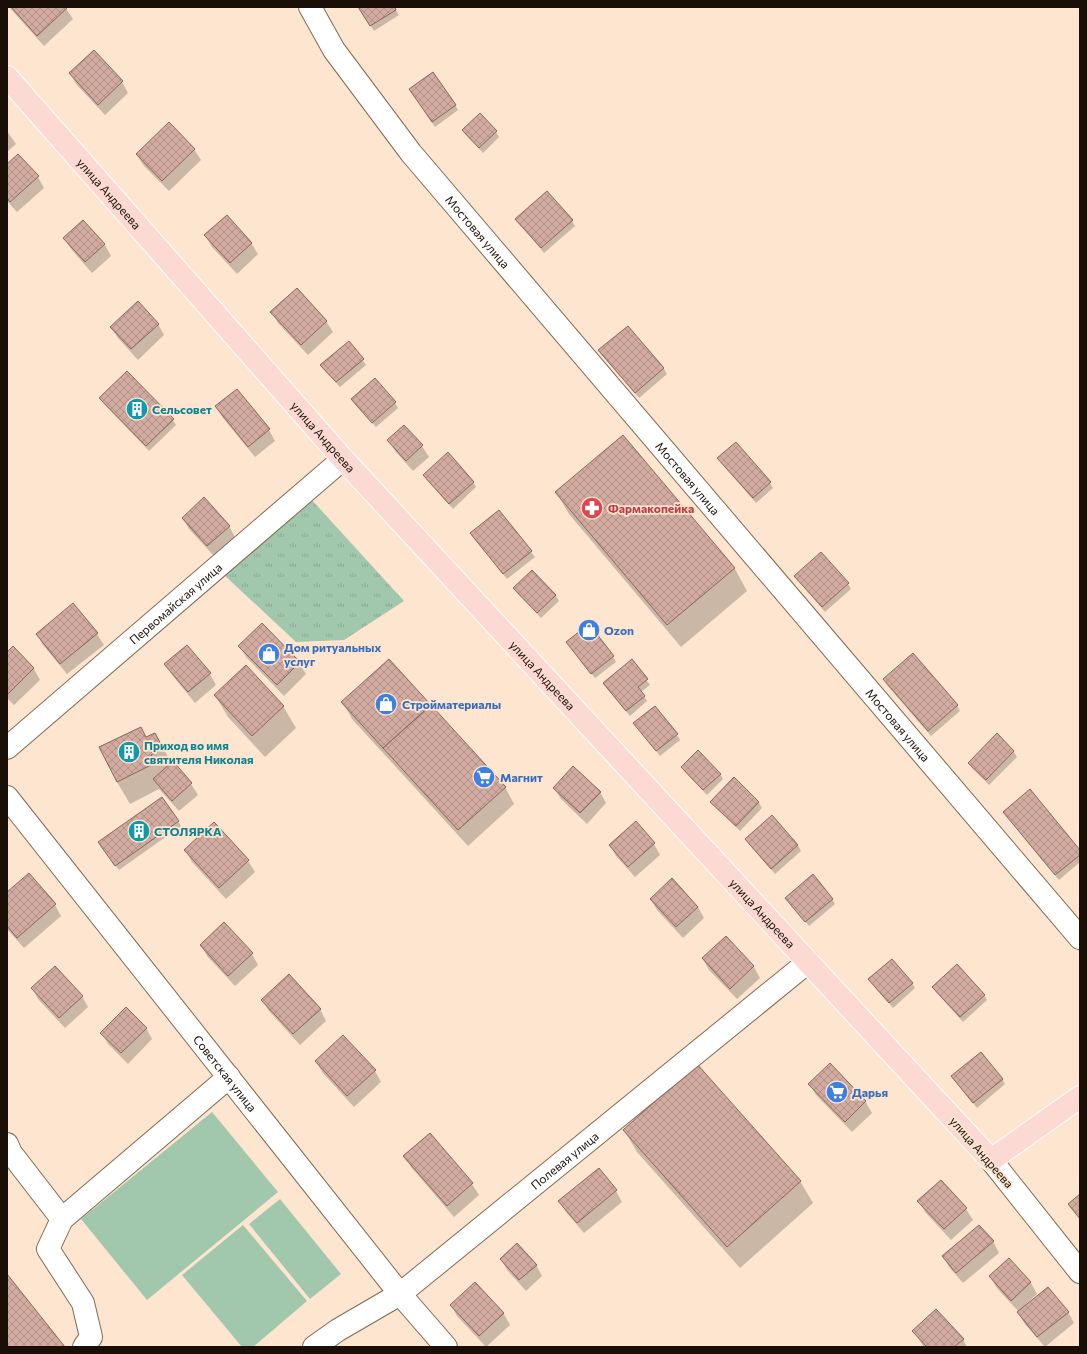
<svg xmlns="http://www.w3.org/2000/svg" width="1087" height="1354" viewBox="0 0 1087 1354" font-family="Commissioner,sans-serif">
<defs>
<pattern id="grass-tufts" width="24" height="20" patternUnits="userSpaceOnUse"><rect width="24" height="20" fill="#a1c8ad"/><path d="M3 7l-1-3M5 7V3M7 7l1-3M15 17l-1-3M17 17v-4M19 17l1-3" fill="none" stroke="#8aab93"/></pattern>
<pattern id="building-cross-hatch" width="8" height="8" patternUnits="userSpaceOnUse"><rect width="8" height="8" fill="#d1aaa0"/><path d="M0 0l8 8M0 8l8-8" fill="none" stroke="#b39188"/></pattern>
</defs>
<rect width="100%" height="100%" fill="#fde5d0"/>
<path fill="url(#grass-tufts)" d="M310 498 404 601 344 640 296 642 222 573Z"/>
<path fill="#a1c8ad" d="M212 1112 278 1192 147 1300 81 1219Z
M280 1199 341 1274 310 1299 249 1224Z
M243 1225 307 1301 253 1347H242L182 1275Z"/>
<path fill="#0003" d="M9 7H65L73 19 44 46Z
M358 7H394L399 15 374 31Z
M70 73 122 82 128 93 105 115 76 84Z
M410 90 455 105 458 110 435 127Z
M480 114 496 132 499 137 483 153 466 135 463 130Z
M7 131 16 144 7 152Z
M194 149 201 160 169 191 144 166 137 155Z
M7 165 38 177 44 188 17 212 7 201Z
M517 219 572 221 575 226 544 253 520 224Z
M83 221 105 245 111 256 92 273 71 249 64 238Z
M205 235 251 243 258 254 237 274 212 247Z
M272 312 326 321 333 332 308 355 278 323Z
M158 324 164 335 138 360 118 338 111 327Z
M627 327 664 369 667 374 639 398 603 356 600 351Z
M349 342 366 365 340 387 324 370 321 365Z
M101 399 173 420 176 425 149 451 104 404Z
M352 399 395 403 398 408 376 427 355 404Z
M216 407 269 430 275 441 255 457 223 418Z
M404 426 422 446 429 457 413 471 395 451 389 440Z
M623 436 735 569 747 591 681 647 569 514 556 492Z
M736 444 770 483 773 488 756 503 722 464 719 458Z
M424 475 473 482 476 487 453 509 427 480Z
M499 511 535 557 507 579 471 534Z
M183 518 229 526 235 537 214 556 189 529Z
M821 554 848 584 851 589 825 612 799 581Z
M532 571 556 596 559 601 541 618 517 593 514 588Z
M73 604 97 634 104 645 67 674 43 645 37 634Z
M240 646 299 663 306 674 284 696 246 657Z
M571 647 613 657 616 662 595 678Z
M13 648 34 669 40 680 14 705 7 698V654Z
M632 660 650 685 641 692 647 701 630 716 607 688Z
M166 664 210 674 216 685 195 703 172 675Z
M884 680 957 705 960 711 931 736 887 685Z
M215 695 283 706 296 728 265 757 228 717Z
M343 702 505 787 514 804 468 846 352 719Z
M635 724 677 735 680 740 660 756Z
M155 734 172 764 191 784 198 795 179 811 159 789 130 804 117 782 146 738Z
M997 735 1014 752 1017 757 989 785 972 768 969 763Z
M682 767 720 774 723 779 707 795 685 772Z
M734 779 759 803 762 808 740 831 715 807 712 802Z
M554 788 600 792 606 803 587 824 561 799Z
M1004 812 1080 851V862L1059 880Z
M772 816 798 845 801 851 775 874 749 844 746 839Z
M178 821 181 826 119 870 102 847Z
M214 824 248 861 255 872 226 899 192 862 185 850Z
M654 844 660 855 635 877 616 856 610 845Z
M7 893 55 905 61 916 24 948 7 929Z
M786 898 832 899 835 904 809 926Z
M651 899 698 907 704 918 683 938 657 910Z
M726 937 754 967 760 978 737 999 709 970 703 959Z
M201 945 252 954 258 965 235 986 207 956Z
M870 979 912 983 915 988 893 1008Z
M933 987 984 995 987 1000 963 1022 936 992Z
M32 988 82 996 88 1007 65 1028 38 999Z
M262 1000 320 1009 326 1021 300 1045 269 1011Z
M146 1028 152 1039 128 1064 108 1044 102 1033Z
M343 1036 375 1071 381 1082 354 1107 322 1072 316 1061Z
M952 1076 1002 1079 1005 1084 977 1108Z
M810 1084 865 1101 872 1113 852 1132 816 1095Z
M624 1130 800 1181 813 1203 740 1268 637 1152Z
M429 1134 472 1184 479 1195 454 1217 411 1167 404 1156Z
M941 1181 966 1209 973 1220 951 1240 925 1212 919 1201Z
M616 1191 622 1202 584 1233 566 1212 560 1201Z
M993 1241 999 1253 963 1283 949 1267 943 1256Z
M501 1259 536 1265 542 1276 526 1291 507 1270Z
M1008 1259 1031 1283 1037 1294 1026 1304 1027 1305 1068 1312 1074 1323 1045 1347 1025 1324 1018 1313 1019 1312 996 1287 990 1276Z
M475 1283 504 1314 510 1325 486 1347 457 1316 451 1305Z
M913 1331 963 1339 967 1347H924Z"/>
<path fill="url(#building-cross-hatch)" stroke="#8a665d" d="M11 7H67V8L37 36Z
M358 7H395L396 10 370 26Z
M94 50 123 81 98 105 69 73Z
M433 72 456 105 432 122 409 89Z
M480 113 497 131 479 148 462 130Z
M169 122 195 149 162 181 136 154Z
M18 154 39 176 10 202 7 198V164Z
M547 191 573 220 541 248 515 219Z
M227 215 252 243 230 263 204 235Z
M83 220 105 244 85 262 63 238Z
M297 288 327 321 301 345 270 312Z
M138 301 159 324 131 349 110 327Z
M628 326 664 368 635 393 598 350Z
M349 341 364 359 336 382 320 365Z
M127 371 174 419 146 446 99 398Z
M375 378 396 402 372 423 351 399Z
M237 389 270 429 248 447 215 406Z
M404 425 423 445 406 461 387 440Z
M623 435 735 568 667 625 555 492Z
M736 442 771 482 753 498 717 458Z
M448 452 474 482 449 504 423 475Z
M204 497 230 526 207 546 182 518Z
M499 510 532 551 503 574 470 533Z
M821 552 849 583 822 607 794 576Z
M532 570 556 595 537 613 513 588Z
M73 603 98 633 60 664 36 634Z
M262 623 300 662 277 685 238 646Z
M589 624 614 656 591 674 566 642Z
M187 645 211 673 188 692 164 664Z
M13 646 34 668 7 695V652Z
M913 653 958 705 928 731 883 679Z
M389 659 431 705 383 748 341 702Z
M632 659 648 679 638 687 645 696 626 711 603 683Z
M246 665 284 706 252 736 214 695Z
M431 705 506 787 458 830 383 748Z
M655 706 678 734 656 751 633 723Z
M141 727 146 737 155 733 163 748 151 755 155 763 117 782 99 747Z
M997 733 1014 751 986 780 968 763Z
M698 750 721 774 703 790 681 767Z
M173 761 192 783 172 801 153 779Z
M573 766 601 792 580 813 553 788Z
M734 777 759 802 736 826 710 802Z
M1030 789 1080 850V855L1055 875 1003 812Z
M162 797 179 821 115 866 98 842Z
M772 815 798 845 771 869 745 839Z
M636 821 655 843 628 867 609 845Z
M214 822 249 860 219 888 184 850Z
M29 873 56 904 17 938 7 926V892Z
M813 874 833 899 805 922 785 898Z
M672 878 698 907 676 927 650 899Z
M224 922 253 953 228 976 200 945Z
M726 936 754 966 730 989 702 958Z
M892 959 913 983 889 1003 868 979Z
M957 964 985 995 960 1017 932 987Z
M55 966 83 996 59 1018 31 988Z
M289 974 321 1009 293 1034 261 1000Z
M126 1007 147 1028 121 1053 100 1033Z
M343 1035 376 1070 347 1096 315 1061Z
M981 1052 1003 1079 973 1103 951 1076Z
M830 1063 866 1101 845 1122 808 1084Z
M697 1064 801 1181 727 1247 623 1130Z
M430 1133 473 1183 447 1206 403 1156Z
M599 1168 617 1190 577 1223 558 1201Z
M941 1180 967 1208 944 1229 917 1201Z
M1080 1194V1219L1068 1204Z
M979 1225 994 1241 956 1273 942 1256Z
M517 1243 537 1265 519 1280 500 1259Z
M1009 1258 1031 1282 1011 1301 989 1276Z
M7 1274 65 1347H7Z
M475 1282 504 1313 479 1336 450 1305Z
M1048 1287 1069 1312 1037 1337 1017 1312Z
M936 1309 964 1339 954 1347H927L912 1331Z"/>
<g fill="none" stroke-linecap="round" stroke-linejoin="round">
<g stroke="#836951" stroke-width="24">
<g id="minor">
<path id="s1" d="M310 7 334 50 411 153 1080 938"/>
<path id="s2" d="M7 748 343 459"/>
<path id="s3" d="M7 797 400 1294 446 1347"/>
<path d="M7 1144 11 1153 62 1219"/>
<path d="M991 1160 1080 1272"/>
<path d="M84 1347 91 1337 83 1303 48 1249 62 1219 229 1077"/>
<path id="s4" d="M314 1347 338 1330 400 1294 808 962"/>
</g>
</g>
<g stroke="#fff" stroke-width="24">
<g id="major">
<path id="s5" d="M7 77 343 459 991 1160 1080 1097"/>
</g>
</g>
<use href="#minor" stroke="#fff" stroke-width="22"/>
<use href="#major" stroke="#fcdad3" stroke-width="22"/>
</g>
<defs>
<g id="building-disc" transform="scale(1.15)"><circle r="9.5" fill="#0f9aa8" stroke="#fde5d0"/><path d="M-4-6H4V6H1V3H-1V6H-4ZM-2.5-4.3h1.7v1.8h-1.7ZM.8-4.3h1.7v1.8H.8ZM-2.5-1h1.7V.8h-1.7ZM.8-1h1.7V.8H.8Z" fill="#fff"/></g>
<g id="pharmacy-disc" transform="scale(1.15)"><circle r="9.5" fill="#e0444e" stroke="#fde5d0"/><path d="M-2-6h4v4h4v4h-4v4h-4v-4h-4v-4h4Z" fill="#fff"/></g>
<g id="shop-disc" transform="scale(1.15)"><circle r="9.5" fill="#3f7fe0" stroke="#fde5d0"/><path d="M-5-2.5h2.3a2.7 3.5 0 0 1 5.4 0H5L5.5 6h-11ZM-1.5-2.5h3a1.5 2.3 0 0 0-3 0Z" fill="#fff"/></g>
<g id="supermarket-disc" transform="scale(1.15)"><circle r="9.5" fill="#3f7fe0" stroke="#fde5d0"/><path d="M-6-5.5h2.5l.6 2H6L4.5 2H-2.5L-4.4-4H-6ZM-1.5 3.2a1.3 1.3 0 1 0 .1 0ZM3 3.2a1.3 1.3 0 1 0 .1 0Z" fill="#fff"/></g>
</defs>
<g fill-rule="evenodd">
<use href="#building-disc" x="137" y="409"/>
<use href="#pharmacy-disc" x="592" y="508"/>
<use href="#shop-disc" x="589" y="630"/>
<use href="#shop-disc" x="269" y="654"/>
<use href="#shop-disc" x="386" y="704"/>
<use href="#building-disc" x="129" y="752"/>
<use href="#supermarket-disc" x="484" y="777"/>
<use href="#building-disc" x="139" y="831"/>
<use href="#supermarket-disc" x="837" y="1092"/>
</g>
<g text-anchor="middle" dominant-baseline="central" stroke-width="3.5" stroke-linejoin="round" paint-order="stroke">
<g font-size="12" fill="#190f06" stroke="#fde5d0">
<text stroke="none"><textPath href="#s5" startOffset="155">улица Андреева</textPath></text>
<text stroke="none"><textPath href="#s1" startOffset="281">Мостовая улица</textPath></text>
<text stroke="none"><textPath href="#s5" startOffset="479">улица Андреева</textPath></text>
<text stroke="none"><textPath href="#s1" startOffset="605">Мостовая улица</textPath></text>
<text stroke="none"><textPath href="#s2" startOffset="222">Первомайская улица</textPath></text>
<text stroke="none"><textPath href="#s5" startOffset="803">улица Андреева</textPath></text>
<text stroke="none"><textPath href="#s1" startOffset="929">Мостовая улица</textPath></text>
<text stroke="none"><textPath href="#s5" startOffset="1127">улица Андреева</textPath></text>
<text stroke="none"><textPath href="#s3" startOffset="352">Советская улица</textPath></text>
<text transform="translate(982 1152) rotate(49)">улица Андреева</text>
<text stroke="none"><textPath href="#s4" startOffset="313">Полевая улица</textPath></text>
</g>
<g font-size="12" font-weight="bold" fill="#0d838f" stroke="#fde5d0" text-anchor="start">
<text x="152" y="409">Сельсовет</text>
<text x="144" y="745">Приход во имя<tspan x="144" dy="14">святителя Николая</tspan></text>
<text x="154" y="831">СТОЛЯРКА</text>
</g>
<g font-size="12" font-weight="bold" fill="#be3a42" stroke="#fde5d0" text-anchor="start">
<text x="608" y="508">Фармакопейка</text>
</g>
<g font-size="12" font-weight="bold" fill="#366cbe" stroke="#fde5d0" text-anchor="start">
<text x="604" y="630">Ozon</text>
<text x="284" y="647">Дом ритуальных<tspan x="284" dy="14">услуг</tspan></text>
<text x="402" y="704">Стройматериалы</text>
<text x="500" y="777">Магнит</text>
<text x="852" y="1092">Дарья</text>
</g>
</g>
<rect width="1087" height="1354" fill="none" stroke="#190f06" stroke-width="16"/>
</svg>
